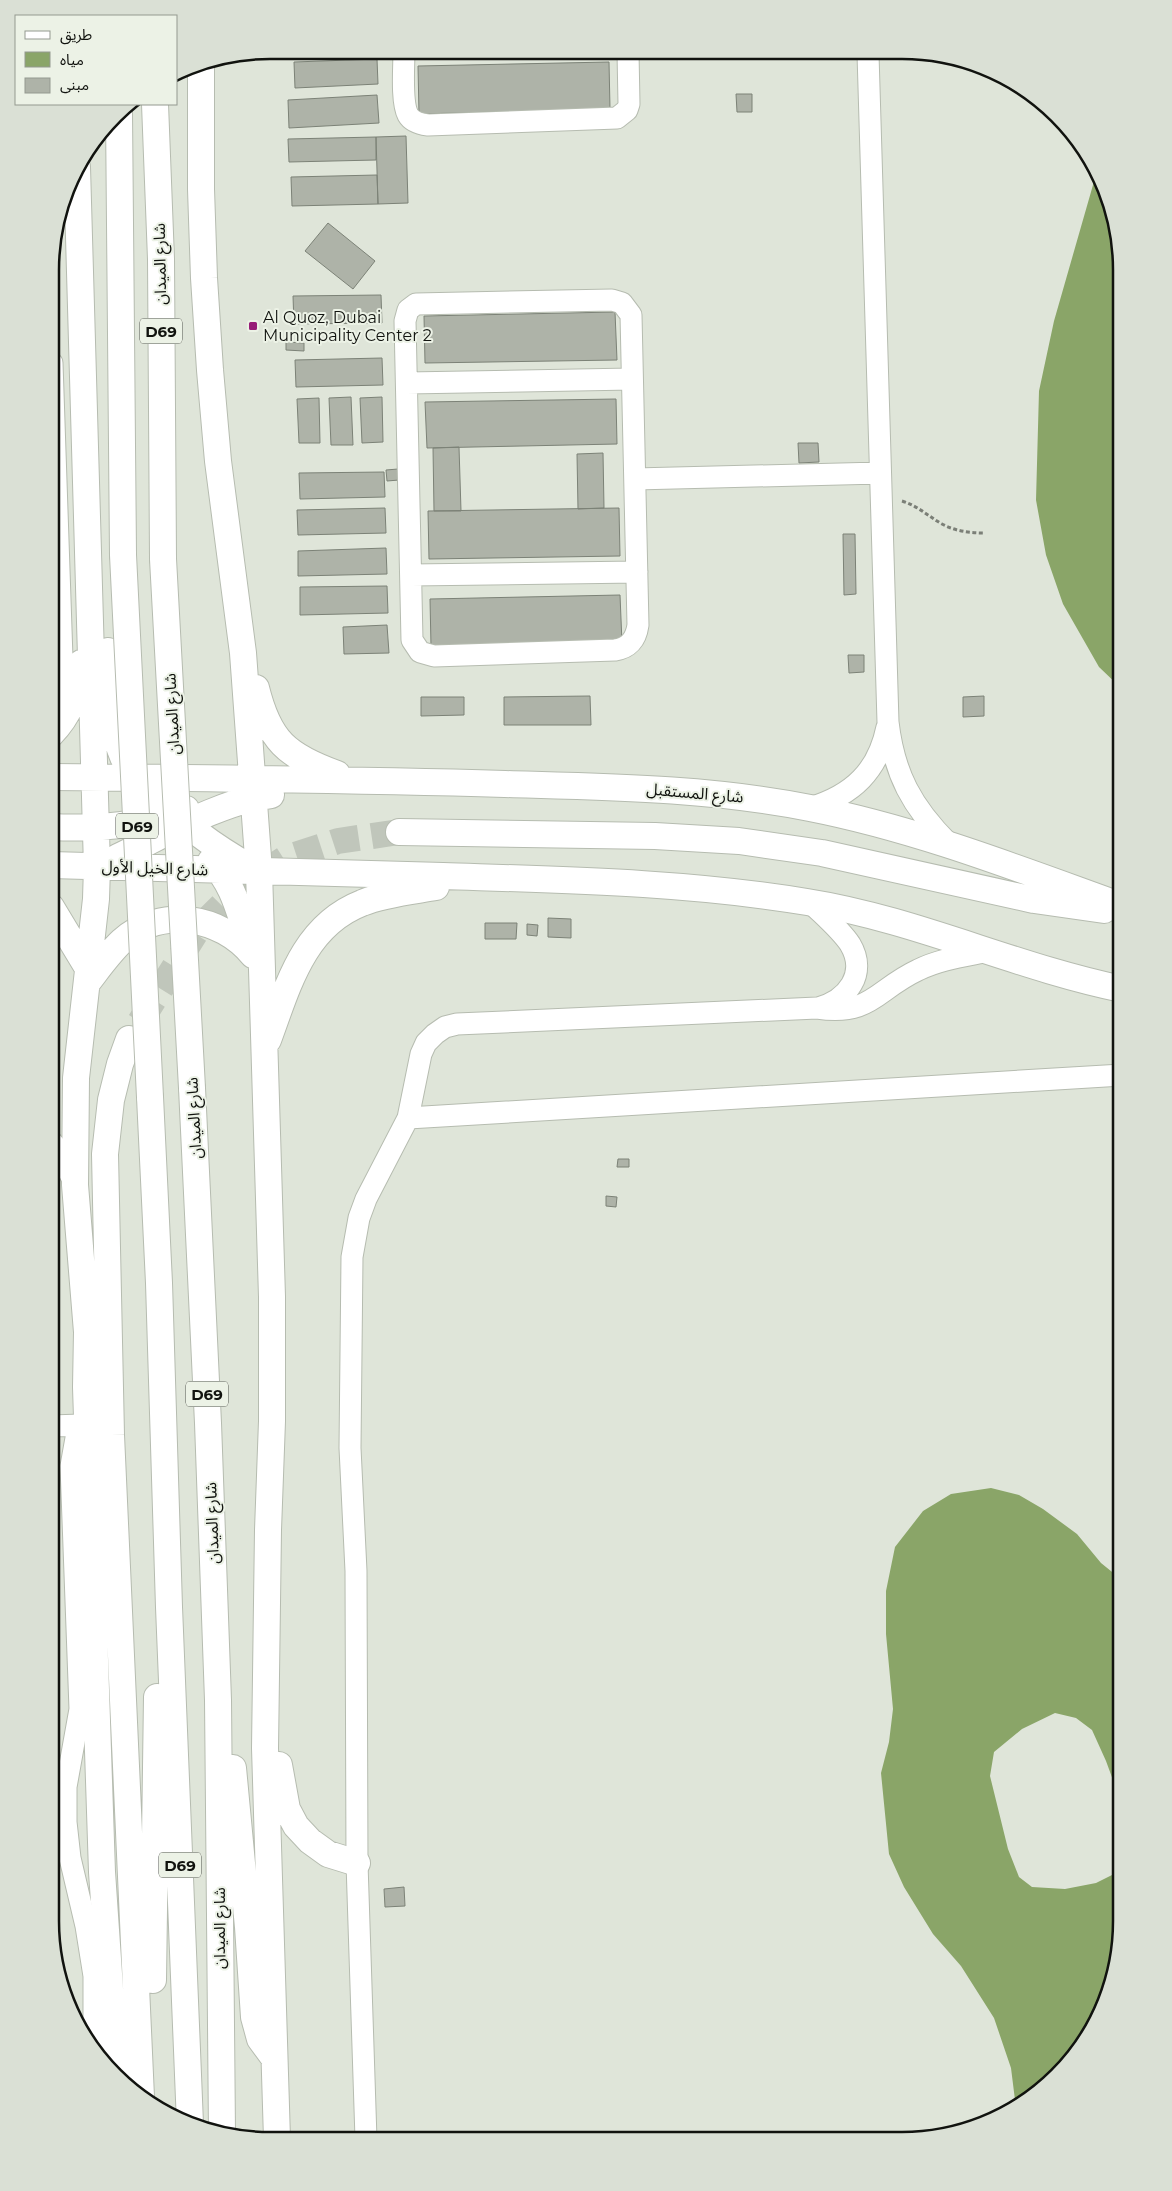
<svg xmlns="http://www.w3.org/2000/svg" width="1172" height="2191" viewBox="0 0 1172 2191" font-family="Montserrat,'Noto Sans Arabic',sans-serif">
<rect width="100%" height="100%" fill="#dfe5d9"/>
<path fill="#8aa568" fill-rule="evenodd" d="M1097 171 1110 199 1122 270V689L1099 667 1063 604 1046 555 1036 500 1039 391 1054 321Z
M991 1488 1019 1495 1043 1509 1077 1534 1101 1563 1122 1580V1936L1105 2005 1076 2055 1025 2104 1016 2108 1011 2068 994 2018 961 1966 933 1934 904 1887 889 1854 881 1773 889 1742 893 1709 886 1634V1591L895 1547 923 1511 951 1494ZM1055 1713 1076 1718 1092 1730 1106 1761 1117 1791 1120 1856 1116 1873 1096 1883 1065 1889 1032 1887 1019 1877 1008 1849 990 1776 994 1752 1022 1729Z"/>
<path fill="#aeb3a8" stroke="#7c8277" d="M377 59 378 84 295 88 294 62Z
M609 62 610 109 419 114 418 66Z
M736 94H752V112H737Z
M377 95 379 123 289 128 288 100Z
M406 136 408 203 378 204 376 137Z
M376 137V160L289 162 288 139Z
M377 175 378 204 292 206 291 177Z
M328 223 375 261 353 289 305 251Z
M381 295 382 323 294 324 293 296Z
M615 312 617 360 425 363 424 316Z
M286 342 304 343V351L286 350Z
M382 358 383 385 296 387 295 360Z
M351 397 353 445H331L329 398Z
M382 397 383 442 362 443 360 398Z
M319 398 320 443H299L297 399Z
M616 399 617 444 427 448 425 402Z
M798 443H818L819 462 799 463Z
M459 447 461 511H434L433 448Z
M603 453 604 508 578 509 577 454Z
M398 469 399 480 387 481 386 470Z
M384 472 385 497 300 499 299 473Z
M385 508 386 533 298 535 297 510Z
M619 508 620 556 429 559 428 511Z
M843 534H855L856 594 844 595Z
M386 548 387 574 298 576V551Z
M387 586 388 613 300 615V587Z
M620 595 622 643 431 646 430 599Z
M387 625 389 653 344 654 343 627Z
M848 655H864V672L849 673Z
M590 696 591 725H504V697Z
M984 696V716L963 717V697Z
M421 697H464V715L421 716Z
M548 918 571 919V938L548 937Z
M485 923H517L516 939H485Z
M527 924 538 925 537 936 527 935Z
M618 1159H629V1167H617Z
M606 1196 617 1197 616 1207 606 1206Z
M50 1833H52L55 1950 50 1921Z
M404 1887 405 1906 385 1907 384 1889Z"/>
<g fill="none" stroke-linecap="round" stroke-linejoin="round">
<path stroke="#c0c6bb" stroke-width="26" stroke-dasharray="26 13" stroke-linecap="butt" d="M140 1022 198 929 238 889 286 858 338 841 399 832"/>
<g stroke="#b6bcb0" stroke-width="23">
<path id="minor" d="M404 51C404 66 401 102 408 115 412 122 420 124 428 125L617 118 627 110 629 104 628 52
M868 54 888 722C894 774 912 807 949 844
M612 300 622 303 631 315 638 625C636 639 629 648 615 650L434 656 420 652 412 640 405 321 408 310 416 304Z
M407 383 632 379
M635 479 880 473
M411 575 637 572
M51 694 60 673 62 658 52 363
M810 808C853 795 878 771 887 727
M810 902C823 915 840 929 850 944 868 974 847 1000 818 1008
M408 1118 1122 1075
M51 1141 57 1148 75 1184
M85 1417 76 1438 71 1466 80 1709 66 1787V1822L70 1858 86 1926 94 1976V2051
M51 1426 81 1425
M366 2139 357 1863 356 1571 350 1448 352 1257 359 1218 366 1199 408 1118 421 1054 426 1043 435 1034 445 1027 457 1024 817 1008C872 1016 875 990 918 970 940 959 965 956 989 951"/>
</g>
<g stroke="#b6bcb0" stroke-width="28">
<path id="major" d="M201 64V189L204 278 210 370 218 461 243 653 259 871 272 1297V1421L268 1530 265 1748 277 2139
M155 104 161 259 163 559
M119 113 123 555
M77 167 97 867 96 899 76 1078 75 1185 87 1332 86 1387 102 1872 116 2076
M108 651C110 686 109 724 123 757 128 769 140 780 149 789 184 825 212 846 255 870
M256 688C269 741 287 756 337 774
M51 734C70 715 79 689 81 663
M51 777C203 778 354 779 505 784 607 787 709 788 810 808 917 829 1019 869 1122 906
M51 827C98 829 142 826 186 809
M399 832 655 836 739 841 822 853 1034 900 1104 910
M118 857C164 835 221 801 271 795
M211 861C236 886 240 918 252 949
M51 865C182 869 313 873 443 876 565 880 687 882 807 902 915 919 1015 967 1122 989
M51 907 89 970
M87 983C98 969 109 953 122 941 161 906 221 916 253 955
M129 1039 120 1064 111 1100 105 1154 111 1435 141 2097
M268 1040C288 986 303 926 362 903 383 894 413 891 436 887
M192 1088 208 1423 218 1700 222 2133
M150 1097 159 1283 169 1607 190 2124
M279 1765 287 1809 296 1826 310 1841 328 1854 357 1863
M233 1768 248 1927 254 2017 260 2039 274 2058
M153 1980 157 1697"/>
</g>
<path stroke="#7b7f77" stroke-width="3" stroke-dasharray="4 2.5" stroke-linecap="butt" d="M902 501C918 506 928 516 942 524 955 531 969 533 984 533
M51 1244 57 1256"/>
<use href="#minor" stroke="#fff" stroke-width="21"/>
<use href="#major" stroke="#fff" stroke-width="26"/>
<g stroke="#b6bcb0" stroke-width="28" stroke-linecap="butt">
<path id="major-bridge" d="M123 555 150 1097
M163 559 192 1088"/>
</g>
<use href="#major-bridge" stroke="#fff" stroke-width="26"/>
</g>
<rect fill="#971d77" stroke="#ecf2e6" stroke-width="2" x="248" y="321" width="10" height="10" rx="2.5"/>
<g text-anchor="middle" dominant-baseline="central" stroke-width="4" stroke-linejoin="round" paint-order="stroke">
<g fill="#ecf2e6" stroke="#535650" stroke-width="1">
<rect x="140" y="318.5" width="42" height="25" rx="4"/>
<rect x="116" y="813.5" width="42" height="25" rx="4"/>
<rect x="186" y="1381.5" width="42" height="25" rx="4"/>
<rect x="159" y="1852.5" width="42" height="25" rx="4"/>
</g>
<g font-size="15" font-weight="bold" fill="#11130f">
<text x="161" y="331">D69</text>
<text x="137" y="826">D69</text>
<text x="207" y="1394">D69</text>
<text x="180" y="1865">D69</text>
</g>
<g font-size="16" fill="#11130f" stroke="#ecf2e6">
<text transform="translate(160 264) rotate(-91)">شارع الميدان</text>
<text transform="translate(172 714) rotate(-93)">شارع الميدان</text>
<text transform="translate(695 793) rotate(5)">شارع المستقبل</text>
<text transform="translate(155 868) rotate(2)">شارع الخيل الأول</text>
<text transform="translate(194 1118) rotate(-93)">شارع الميدان</text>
<text transform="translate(212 1523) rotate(-92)">شارع الميدان</text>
<text transform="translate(219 1928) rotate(-90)">شارع الميدان</text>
</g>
<g font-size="16" fill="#11130f" stroke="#ecf2e6" text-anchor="start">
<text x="263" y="317">Al Quoz, Dubai<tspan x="263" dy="18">Municipality Center 2</tspan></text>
</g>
</g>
<path d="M0 0H1172V2191H0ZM270 59H902A211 211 0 0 1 1113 270V1921A211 211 0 0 1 902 2132H270A211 211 0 0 1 59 1921V270A211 211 0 0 1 270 59Z" fill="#dae0d5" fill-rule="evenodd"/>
<path fill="none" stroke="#11130f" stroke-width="2.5" d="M270 59H902A211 211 0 0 1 1113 270V1921A211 211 0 0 1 902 2132H270A211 211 0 0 1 59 1921V270A211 211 0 0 1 270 59Z"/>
<rect x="15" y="15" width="162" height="90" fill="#ecf2e6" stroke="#949990"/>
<rect x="25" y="31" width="25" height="8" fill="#ffffff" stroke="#949990"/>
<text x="60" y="40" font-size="15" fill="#11130f">طريق</text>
<rect x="25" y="52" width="25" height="15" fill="#8aa568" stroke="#949990"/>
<text x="60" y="65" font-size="15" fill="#11130f">مياه</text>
<rect x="25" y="78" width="25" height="15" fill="#aeb3a8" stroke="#949990"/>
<text x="60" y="90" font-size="15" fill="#11130f">مبنى</text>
</svg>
